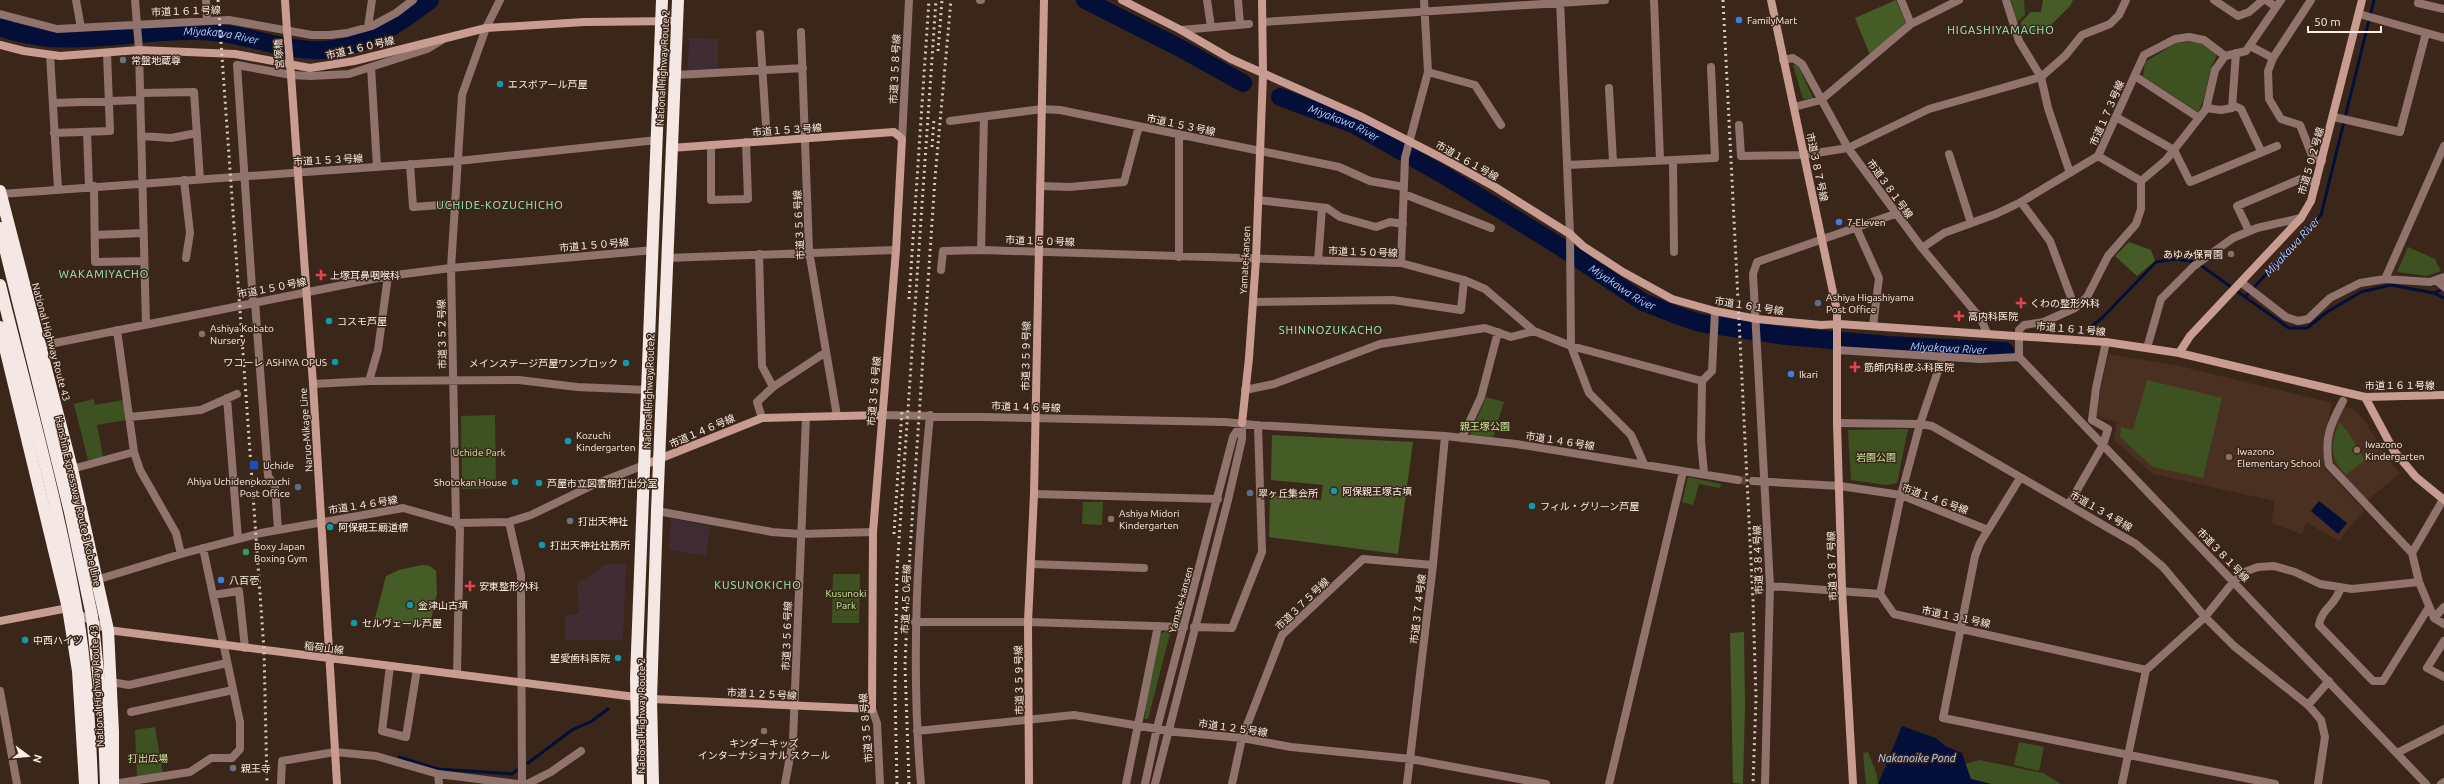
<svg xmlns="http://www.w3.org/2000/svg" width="2444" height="784" viewBox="0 0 2444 784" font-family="Ubuntu,'Noto Sans JP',sans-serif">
<rect width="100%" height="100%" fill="#3b271a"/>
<path fill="#402d34" d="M689 38 718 39V70L688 72Z
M671 518 710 527 706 556 669 550Z
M607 564H626L623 640H565V615L579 614 577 584Z"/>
<path fill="#4a3020" d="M2108 354 2175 365 2332 403 2323 446 2325 469 2364 510 2339 541 2306 522 2302 534 2271 523 2275 501 2153 474 2114 440 2117 422 2096 416Z
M2342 406 2354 409 2364 420 2387 457 2400 474 2367 500 2334 464 2330 443Z"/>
<path fill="#3e5221" d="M2011 0H2024L2025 15 2017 22Z
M2191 42 2204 44 2216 53V57C2206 75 2208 95 2198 112L2143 76 2145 62 2176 43Z
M1793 65H1798L1813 98 1803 99Z
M2408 247 2435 259 2441 271 2427 276 2397 272Z
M2147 380 2222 398 2203 478 2153 467 2120 437 2121 427 2133 430Z
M1486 397 1504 402 1493 437 1470 435Z
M94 399 95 405 124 400 126 420 97 425 103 457 88 460 74 404Z
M495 415 496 488 462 489 461 416Z
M2339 422 2348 432 2365 460 2346 475C2328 455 2331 447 2339 422Z
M1908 429 1897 483 1886 485 1851 480 1848 430Z
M1688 477 1721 484 1720 488 1699 484 1693 505 1682 502Z
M1083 502H1103L1102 525 1082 524Z
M833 574H860L859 623H832Z
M1168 630H1171L1148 719H1144L1146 711H1144L1160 634Z
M155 727 163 774 137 778 135 730Z
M2019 742 2044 747 2039 771 2014 765Z
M1868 752 1876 772 1878 784H1866L1863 753Z
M1979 760 2043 773 2061 784H1991L1971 779 1963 765Z"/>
<path fill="#465c27" d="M1896 0 1906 23 1870 55 1855 18Z
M2043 0H2073L2070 6 2043 33 2022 34 2021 22 2031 12H2041Z
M2129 242 2151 250 2155 261 2137 276 2115 256Z
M1272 435 1413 442 1398 554 1269 537 1270 495 1321 500 1323 485 1271 480Z
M422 565 430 566 436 571 437 593 431 620C420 631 387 623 375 618L386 576 399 570Z
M1744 632 1745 706 1743 784 1733 783 1730 633Z"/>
<path fill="#030f38" d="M2319 501 2347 523 2338 534 2311 511Z
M1902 726 1936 738 1945 746 1962 753 1971 779 1991 784H1878Z"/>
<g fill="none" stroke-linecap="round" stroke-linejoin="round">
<g stroke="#030f38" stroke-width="3">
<path d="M2434 293 2443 289"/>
<path id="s1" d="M2245 297 2321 215 2374 0"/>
<path d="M2089 328 2102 318 2156 262 2175 259 2196 262 2289 328H2307L2327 312 2361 292 2391 285 2434 293 2444 298"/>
<path d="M399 757 438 769 512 774 517 770"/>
<path d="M528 763 572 730 592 721 608 709"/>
</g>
<g stroke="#030f38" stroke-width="18">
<path d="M1085 0 1180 48 1243 83"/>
<path id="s2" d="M0 27C66 53 145 26 214 32 254 36 294 55 334 49 371 44 401 22 430 0"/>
<path id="s3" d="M1280 97 1353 124 1447 177 1556 244 1643 302 1676 315 1700 323 1786 336 1889 345 2005 351"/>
</g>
<path stroke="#584538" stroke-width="8" stroke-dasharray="8 4" stroke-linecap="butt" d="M1738 480 1753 481"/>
<path stroke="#90736d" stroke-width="8" d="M76 0 81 28
M135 0 139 50 146 324
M206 0 207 20
M980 0H981
M1207 0 1211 27
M1238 0 1240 24
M1560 0 1570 234 1571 346 1589 393 1631 435 1644 464
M1654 0 1660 160
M1901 0 1911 24
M2006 0 2019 41 2041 77 2048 108 2070 173
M2214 0 2238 16 2249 12 2263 0
M2266 0 2276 7
M2311 0 2273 58 2268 71 2269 99 2281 119 2300 125 2313 158 2322 161
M2418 3 2444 9
M0 14 57 29 229 20 312 35H330L347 33 372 26 396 13 413 0
M2359 14 2444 38
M1263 22 1605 0
M368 27 372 0
M1181 30 1249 24
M801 32 809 251 837 416
M760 34 767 141
M2250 46 2273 58
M50 55 58 189
M2225 56 2215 70 2206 109 2166 160 2141 181V209L2136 224 2108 256 2087 297 2075 308 2044 322 2024 325 2019 330V357L2426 784
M1783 60 1793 58 1802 64 1848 148 1922 248 1981 319 1987 333
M371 67 377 167
M1428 72 1475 85 1501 125
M676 75 803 68
M2135 76 2199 118
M1609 88 1613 162
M140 93 194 92 200 179
M53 103 140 100
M2233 105 2241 109 2261 151
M1794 107 1821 100 1911 24 1959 0
M2206 108 2221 110 2232 108 2236 53
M2116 117 2174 150 2190 182 2277 146
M2334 117 2400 132 2426 33
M950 121 1042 109 1060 110 1339 167 1370 181 1404 187
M1739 125 1741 156 1803 155 1848 148 1929 109 2041 77 2065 56 2082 35 2110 24 2119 15 2126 0
M87 132 89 187
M54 133 110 131 107 53
M1179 134V257
M141 136 171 138 197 133
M902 139 909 0
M711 145V200L748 199 746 142
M1949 154 1971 223
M2098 156 2141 181
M1673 160 1674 252
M410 164 413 207 454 204
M1567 165 1715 158 1711 67
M184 180 190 233 186 258
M94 186 95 262 144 261
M1040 186 1070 187 1124 182 1139 126
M1 194 458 161 657 140
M1404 194 1491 228
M1258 200 1327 208 1340 217 1376 227 1390 222 1403 224
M2021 202 2050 241 2075 308
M1856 227 1879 278 1873 326
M2249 231 2237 206 2303 178 2316 183
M95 235 143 233
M1922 248 1944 233 1996 214 2021 202 2098 156 2144 55 2175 39 2189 37 2204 40 2225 56 2246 51 2281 0
M981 250 984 117
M759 254 762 366 773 387
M667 258 896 250
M1318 261 1322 208
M1401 263 1405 158 1428 72 1424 0
M941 270 943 251 981 250 1401 263 1464 280 1485 289 1534 331 1571 346 1702 381 1712 371 1715 311
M2385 279 2444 146
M2436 280 2444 287
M2242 283 2286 317 2298 321 2308 319 2330 298 2360 283 2385 279 2430 282 2444 277
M255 302 268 476 275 486 278 530
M1253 302 1393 300 1461 310 1464 280
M253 303 237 65 291 75 311 76 349 74 427 49 442 40
M117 330 134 452 140 470 176 533 181 554
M40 346 388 276 451 268 654 250
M2147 348 2161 299 2194 266 2233 238 2257 228 2301 218
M1837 350 1980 359 2019 357
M369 381 378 350 388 276
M1702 381 1701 441 1704 473
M313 384 369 381 519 380 577 387 647 390
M1245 390 1274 384 1380 344 1485 328 1511 337 1534 331
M227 398 238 539
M2343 401C2330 425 2324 439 2329 465L2412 553 2419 582 2434 618 2444 624
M882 415 1225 422 1255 425 1445 436 1516 444 1738 480
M129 417 201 410 237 394
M762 418 757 402 773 387 826 352
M1837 423 1920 424 1932 426 2136 544 2163 567 2205 617 2234 646 2308 705 2321 720 2325 737 2318 784
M1462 438 1481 397 1498 332
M72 469 134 452
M2020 478 1980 543 1975 556 1943 718 2275 784
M1753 481 1840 486 1901 495 1988 530
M1034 494 1218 499
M2069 504 2103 445 2108 429 2092 420 2096 388 2106 342
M657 511 772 532 800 534 873 532
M509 522 521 575 522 784
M2412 553 2444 498
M1031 564 1144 568
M96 580 181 554 261 533 403 508 456 523 509 522 531 515 593 485 644 465
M1770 586 1880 594 1894 614 2146 670
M2341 587C2335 607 2322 607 2319 625L2373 681H2383L2429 607
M1880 594 1901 495 1920 424 1943 356
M213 595 239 591 245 648
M2434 618 2444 607
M915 622H1028L1184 627
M1194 627 1232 628 1262 552 1258 425
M2444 641 2427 668 2444 677
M390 666 382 731 406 737 417 669
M457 674 460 529 456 523 451 268 462 95 486 28 500 0
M111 682 129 685 227 663
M0 691 17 784
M2308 705 2329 681
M872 709 877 723 880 784
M131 712 233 690
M917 731 1074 715 1176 732 1242 738 1291 747 1411 759 1546 784
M2397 753 2444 729
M438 774 439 784
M113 784 190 772 211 758H232L240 749V722L203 548
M281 784 282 761 335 752 376 756 438 774 517 784
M527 784 551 772 581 751
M785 784 793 740 806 417
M921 784C910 658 918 540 930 415
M1126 784 1158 626
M1145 784 1157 728 1233 437 1242 423
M1155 784 1228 500 1242 439V424
M1232 784 1242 738 1282 635 1363 559 1433 565
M1407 784 1433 565 1445 436
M1609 784 1683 472
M1765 784 1770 586 1753 274 1757 262 1895 214
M2122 784 2146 670 2205 617 2234 581 2247 571 2258 567 2274 566 2295 572 2320 584 2352 589 2419 582
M2441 784 2444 782"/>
<path stroke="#c99c91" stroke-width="8" d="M285 0 287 31
M1122 0 1181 30 1231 59 1362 117 1444 159 1495 187 1570 234 1583 246 1623 272 1672 299 1715 311 1757 319 1821 325 1839 324 2106 342 2179 353 2365 397 2444 395
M1771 0 1837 311V423L1842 590 1853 784
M0 45 24 51 60 56 139 50 235 54 310 68 354 61 486 28 584 22 677 21
M291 75 313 384 337 784
M2179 353 2190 336 2301 218 2311 201 2362 0
M2365 397 2394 451 2416 477 2444 500
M1242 423 1249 358 1256 259 1263 74 1262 0
M644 465 762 418 882 415
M0 621 68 608 108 630 651 699 872 709 873 532 896 250 902 139 894 132 671 148
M1029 784 1028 622 1034 494 1044 0"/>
<path stroke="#f5e7e3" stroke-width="12" d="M0 191 72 469 108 630 113 732V784
M0 327 68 608 78 671 85 784
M638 784 636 678 662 0
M653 784 651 699 657 511 678 0"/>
<path stroke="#dacbc2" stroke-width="3" stroke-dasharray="2 4" stroke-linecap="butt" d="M218 0 264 650 267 784
M1723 0 1753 600 1756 698 1753 784
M938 51 942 0
M932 147 934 119
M909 299 929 0
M894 534 902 410
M897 784 895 692 897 570 936 0
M909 784 905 665 910 551 935 178 951 0"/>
<path stroke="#c99c91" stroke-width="8" d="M287 31 291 75"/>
<path stroke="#f5e7e3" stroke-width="12" d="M0 228 70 512 92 616 104 727 106 784
M0 285C27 395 59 506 78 618 87 673 90 729 92 784"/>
</g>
<g fill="#3f7fe0" stroke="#3b271a" stroke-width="1.5">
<circle cx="1739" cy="20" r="4"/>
<circle cx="1839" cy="222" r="4"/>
<circle cx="1791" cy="374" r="4"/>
<circle cx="221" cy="580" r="4"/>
</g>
<g fill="#6b7280" stroke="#3b271a" stroke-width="1.5">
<circle cx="123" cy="60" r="4"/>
<circle cx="570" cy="521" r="4"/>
<circle cx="233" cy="768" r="4"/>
</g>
<g fill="#0f9aa8" stroke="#3b271a" stroke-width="1.5">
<circle cx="500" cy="84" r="4"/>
<circle cx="329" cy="321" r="4"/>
<circle cx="335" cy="362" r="4"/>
<circle cx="626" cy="363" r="4"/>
<circle cx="568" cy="441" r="4"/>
<circle cx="515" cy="482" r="4"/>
<circle cx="539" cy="483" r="4"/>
<circle cx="1334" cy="491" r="4"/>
<circle cx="1532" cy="506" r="4"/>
<circle cx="330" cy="527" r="4"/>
<circle cx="542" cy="545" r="4"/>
<circle cx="410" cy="605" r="4"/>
<circle cx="354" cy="623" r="4"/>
<circle cx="25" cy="640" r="4"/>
<circle cx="618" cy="658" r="4"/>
</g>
<g fill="#8d6e63" stroke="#3b271a" stroke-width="1.5">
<circle cx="2231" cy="254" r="4"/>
<circle cx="202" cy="334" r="4"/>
<circle cx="2357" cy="450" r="4"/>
<circle cx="2229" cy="457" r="4"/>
<circle cx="1111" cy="519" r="4"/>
<circle cx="764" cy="731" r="4"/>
</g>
<g fill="#e0444e" stroke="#3b271a" stroke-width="1.5">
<path d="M319 269h4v4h4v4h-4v4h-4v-4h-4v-4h4z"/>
<path d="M2019 297h4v4h4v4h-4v4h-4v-4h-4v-4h4z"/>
<path d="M1957 310h4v4h4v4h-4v4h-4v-4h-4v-4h4z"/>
<path d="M1853 361h4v4h4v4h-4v4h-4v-4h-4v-4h4z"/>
<path d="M468 580h4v4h4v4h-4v4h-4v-4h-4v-4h4z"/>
</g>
<g fill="#5c6f8a" stroke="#3b271a" stroke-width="1.5">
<circle cx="1818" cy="303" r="4"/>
<circle cx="298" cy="487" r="4"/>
<circle cx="1250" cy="493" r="4"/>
</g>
<rect fill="#1a4fb4" stroke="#3b271a" stroke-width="1.5" x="249" y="460" width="10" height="10" rx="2"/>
<circle fill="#2e9e5b" stroke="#3b271a" stroke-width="1.5" cx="246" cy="552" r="4"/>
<g text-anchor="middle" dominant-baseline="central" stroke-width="3" stroke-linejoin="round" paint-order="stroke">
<g font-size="10" fill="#fbede5" stroke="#3b271a">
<text transform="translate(186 11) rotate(-2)">市道１６１号線</text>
<text transform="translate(360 48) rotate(-13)">市道１６０号線</text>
<text transform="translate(279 54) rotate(-94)">宮塚橋</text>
<text transform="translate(663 68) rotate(-87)">National Highway Route 2</text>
<text transform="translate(895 69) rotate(-87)">市道３５８号線</text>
<text transform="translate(2107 113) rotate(-66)">市道１７３号線</text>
<text transform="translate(1181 125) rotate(12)">市道１５３号線</text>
<text transform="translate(787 130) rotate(-4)">市道１５３号線</text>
<text transform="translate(328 160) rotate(-3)">市道１５３号線</text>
<text transform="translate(1467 161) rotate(29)">市道１６１号線</text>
<text transform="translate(2311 161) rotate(-74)">市道５０２号線</text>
<text transform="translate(1817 167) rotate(78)">市道３８７号線</text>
<text transform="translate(1890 189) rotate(54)">市道３８１号線</text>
<text transform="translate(799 225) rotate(-93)">市道３５６号線</text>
<text transform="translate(1040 241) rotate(2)">市道１５０号線</text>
<text transform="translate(594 245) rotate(-5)">市道１５０号線</text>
<text transform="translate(1363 252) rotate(2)">市道１５０号線</text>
<text transform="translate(1245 260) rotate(-87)">Yamate-kansen</text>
<text transform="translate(272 288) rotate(-11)">市道１５０号線</text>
<text transform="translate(1749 306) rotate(9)">市道１６１号線</text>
<text transform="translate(2071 329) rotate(5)">市道１６１号線</text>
<text transform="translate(442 334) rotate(-91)">市道３５２号線</text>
<text transform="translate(51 342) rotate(75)">National Highway Route 43</text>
<text transform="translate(1026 356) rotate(-89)">市道３５９号線</text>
<text x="2400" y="385">市道１６１号線</text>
<text transform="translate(649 391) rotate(-88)">National Highway Route 2</text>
<text transform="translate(874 391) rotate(-85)">市道３５８号線</text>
<text transform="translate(1026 407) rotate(2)">市道１４６号線</text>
<text transform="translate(306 430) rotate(-94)">Naruo-Mikage Line</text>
<text transform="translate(702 431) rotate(-23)">市道１４６号線</text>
<text transform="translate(1560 441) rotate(9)">市道１４６号線</text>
<text transform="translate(1935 499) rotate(20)">市道１４６号線</text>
<text transform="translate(78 501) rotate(77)">Hanshin Expressway Route 3 Kobe Line</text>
<text transform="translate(363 505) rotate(-9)">市道１４６号線</text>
<text transform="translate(2101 511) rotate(30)">市道１３４号線</text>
<text transform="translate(2223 555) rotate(46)">市道３８１号線</text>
<text transform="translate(1758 560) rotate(-92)">市道３８４号線</text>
<text transform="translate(1832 566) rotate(-92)">市道３８７号線</text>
<text transform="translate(906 599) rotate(-88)">市道４５０号線</text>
<text transform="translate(1181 600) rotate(-75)">Yamate-kansen</text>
<text transform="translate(1302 604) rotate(-44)">市道３７５号線</text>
<text transform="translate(1418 609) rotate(-83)">市道３７４号線</text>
<text transform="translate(1956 617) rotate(12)">市道１３１号線</text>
<text transform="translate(787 636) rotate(-88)">市道３５６号線</text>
<text transform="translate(324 648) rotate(7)">稲荷山線</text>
<text transform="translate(1019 680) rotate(-91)">市道３５９号線</text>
<text transform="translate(97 686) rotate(-93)">National Highway Route 43</text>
<text transform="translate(762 694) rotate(3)">市道１２５号線</text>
<text transform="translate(641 716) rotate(-90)">National Highway Route 2</text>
<text transform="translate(866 728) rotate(-95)">市道３５８号線</text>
<text transform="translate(1233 728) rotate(8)">市道１２５号線</text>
</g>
<g font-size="10" fill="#fbede5" stroke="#3b271a" text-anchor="start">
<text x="1747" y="20">FamilyMart</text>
<text x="131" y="60">常盤地蔵尊</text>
<text x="508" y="84">エスポアール芦屋</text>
<text x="1847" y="222">7-Eleven</text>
<text x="2223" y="254" text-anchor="end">あゆみ保育園</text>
<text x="330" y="275">上塚耳鼻咽喉科</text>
<text x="1826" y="297">Ashiya Higashiyama<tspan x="1826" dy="12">Post Office</tspan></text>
<text x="2030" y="303">くわの整形外科</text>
<text x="1968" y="316">高内科医院</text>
<text x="337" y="321">コスモ芦屋</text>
<text x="210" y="328">Ashiya Kobato<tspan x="210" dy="12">Nursery</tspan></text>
<text x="327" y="362" text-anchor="end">ワコーレ ASHIYA OPUS</text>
<text x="618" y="363" text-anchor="end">メインステージ芦屋ワンブロック</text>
<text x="1864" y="367">筋師内科皮ふ科医院</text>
<text x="1799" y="374">Ikari</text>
<text x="576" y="435">Kozuchi<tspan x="576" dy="12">Kindergarten</tspan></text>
<text x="2365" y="444">Iwazono<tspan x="2365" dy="12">Kindergarten</tspan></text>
<text x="2237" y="451">Iwazono<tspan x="2237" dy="12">Elementary School</tspan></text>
<text x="263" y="465">Uchide</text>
<text x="290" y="481" text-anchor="end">Ahiya Uchidenokozuchi<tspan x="290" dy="12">Post Office</tspan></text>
<text x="507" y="482" text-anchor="end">Shotokan House</text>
<text x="547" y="483">芦屋市立図書館打出分室</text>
<text x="1342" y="491">阿保親王塚古墳</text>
<text x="1258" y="493">翠ヶ丘集会所</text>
<text x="1540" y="506">フィル・グリーン芦屋</text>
<text x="1119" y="513">Ashiya Midori<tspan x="1119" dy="12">Kindergarten</tspan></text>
<text x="578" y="521">打出天神社</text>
<text x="338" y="527">阿保親王廟道標</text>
<text x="550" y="545">打出天神社社務所</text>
<text x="254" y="546">Boxy Japan<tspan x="254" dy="12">Boxing Gym</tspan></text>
<text x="229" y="580">八百壱</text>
<text x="479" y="586">安東整形外科</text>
<text x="418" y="605">金津山古墳</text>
<text x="362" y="623">セルヴェール芦屋</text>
<text x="33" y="640">中西ハイツ</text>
<text x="610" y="658" text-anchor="end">聖愛歯科医院</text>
<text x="764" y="743" text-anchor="middle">キンダーキッズ<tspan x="764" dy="12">インターナショナル スクール</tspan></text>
<text x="241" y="768">親王寺</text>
</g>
<g font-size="10" fill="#c6ea99" stroke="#3b271a">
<text x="1485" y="426">親王塚公園</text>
<text x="479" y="452">Uchide Park</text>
<text x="1876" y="457">岩園公園</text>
<text x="846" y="593">Kusunoki<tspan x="846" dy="12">Park</tspan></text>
<text x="148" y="758">打出広場</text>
</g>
<g font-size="11" letter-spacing="1" fill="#9deec3" stroke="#3b271a">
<text x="2001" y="30">HIGASHIYAMACHO</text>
<text x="500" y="205">UCHIDE-KOZUCHICHO</text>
<text x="104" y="274">WAKAMIYACHO</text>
<text x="1331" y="330">SHINNOZUKACHO</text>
<text x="758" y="585">KUSUNOKICHO</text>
</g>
<g font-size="11" font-style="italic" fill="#bad0fd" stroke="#3b271a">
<text stroke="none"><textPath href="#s2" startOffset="223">Miyakawa River</textPath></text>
<text stroke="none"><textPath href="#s3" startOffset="69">Miyakawa River</textPath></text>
<text stroke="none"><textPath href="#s1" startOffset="69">Miyakawa River</textPath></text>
<text stroke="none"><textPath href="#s3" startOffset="393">Miyakawa River</textPath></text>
<text stroke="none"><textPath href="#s3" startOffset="729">Miyakawa River</textPath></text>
<text x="1917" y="758">Nakanoike Pond</text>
</g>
</g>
<g transform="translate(28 756) rotate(106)" stroke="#3b271a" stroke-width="3" paint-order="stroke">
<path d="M0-3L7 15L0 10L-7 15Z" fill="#fbede5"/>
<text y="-6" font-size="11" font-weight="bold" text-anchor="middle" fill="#fbede5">N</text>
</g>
<path d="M2308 26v6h73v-6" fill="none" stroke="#fbede5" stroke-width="2"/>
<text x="2314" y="26" font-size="12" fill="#fbede5" stroke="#3b271a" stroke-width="3" paint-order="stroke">50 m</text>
</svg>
